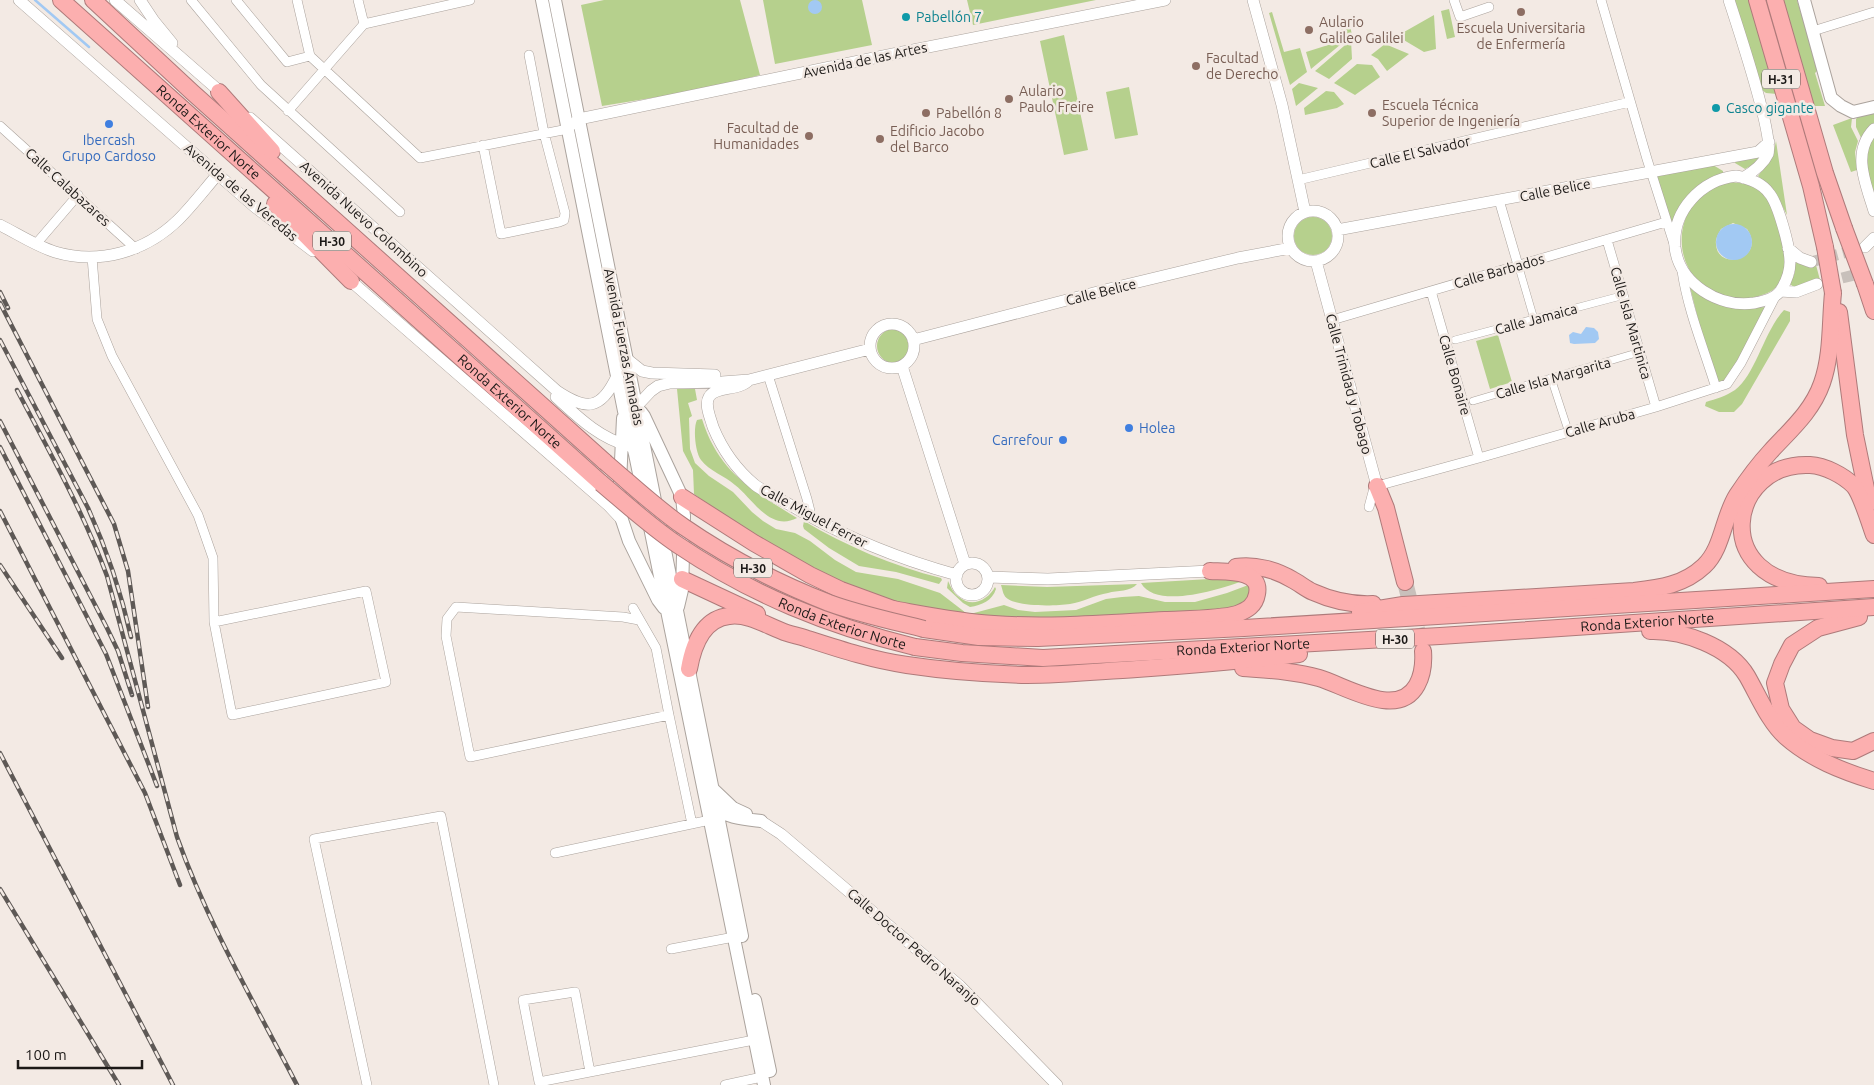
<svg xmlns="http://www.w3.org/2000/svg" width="1874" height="1085" viewBox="0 0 1874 1085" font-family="Ubuntu,sans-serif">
<rect width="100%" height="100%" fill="#f3eae4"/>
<path fill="#b6d08d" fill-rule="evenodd" d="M604 0H740L760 75 707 89 602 106 581 5Z
M763 0H862L872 45 775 64Z
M967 0H1096L973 25Z
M1734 0H1750L1777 94 1766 93 1762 90Z
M1783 0H1797L1818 70 1815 73 1825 106H1814Z
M1449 9 1455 37 1447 39 1441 11Z
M1272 12 1284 52 1300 48 1307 72 1290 85 1269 13Z
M1434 15 1436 49 1424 52 1397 36Z
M1349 21 1352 35 1311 69 1306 52 1344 40 1340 23Z
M1064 35 1088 150 1064 155 1040 41Z
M1351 40 1352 59 1329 79 1315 71Z
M1385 44 1409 54 1387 71 1378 59 1371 55Z
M1357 64 1372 65 1380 77 1355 95 1334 83Z
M1299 83 1318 88 1296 106 1292 89Z
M1129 87 1138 135 1115 139 1106 92Z
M1326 91 1334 92 1344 104 1337 108 1305 115 1304 108Z
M1874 112V123L1864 134 1862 140 1856 127V119L1860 115Z
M1852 118 1851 127 1858 141 1855 152 1857 170 1851 172 1833 125Z
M1874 138V195C1868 176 1859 155 1874 138Z
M1776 141 1787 215 1776 194 1758 176 1773 156Z
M1761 155 1756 163 1745 169 1735 163 1736 160Z
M1713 165 1723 171V174L1672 227 1657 176Z
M1730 182C1742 183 1756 184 1765 194 1771 199 1773 210 1776 218 1782 238 1793 269 1776 287 1771 293 1762 295 1755 297 1729 303 1700 292 1688 267 1674 240 1684 202 1712 188 1717 185 1724 184 1730 182ZM1733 223 1747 229C1767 259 1717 272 1716 244 1715 239 1719 233 1721 229Z
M1294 236a19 19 0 1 1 38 0a19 19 0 1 1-38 0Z
M1798 261 1807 267 1816 265 1820 280 1795 288 1790 284 1795 272V264Z
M1690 287 1744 308 1766 307 1728 378 1717 384 1702 335Z
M1784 310 1790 312V321L1742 404 1734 412H1719L1705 406 1706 402C1716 399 1726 396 1735 390 1756 374 1764 331 1784 310Z
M877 346a17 17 0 1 1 34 0a17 17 0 1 1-34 0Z
M1498 335 1512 382 1490 389 1476 341Z
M677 389H695L697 400 688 403 692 416 689 418 690 449 695 463 709 476 733 492 752 512 763 521 776 529 795 533 810 541 835 560 856 572 898 579 940 593 966 613H974L1004 605 1018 610 1035 612 1076 610 1106 599 1122 597 1139 596 1165 602H1195L1227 593 1251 584 1252 597 1236 609 1141 617 990 620 882 599 859 590 819 571 771 545 719 512 694 494 693 470 683 451Z
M702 419C719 473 752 490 797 518 770 532 753 499 735 485 725 476 709 471 701 460 695 452 693 428 697 420Z
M804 521C846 546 893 566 941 578L942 580 939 584 896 572 859 566 829 548 804 529 803 526Z
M1227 578 1243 581C1221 589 1156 610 1141 583Z
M948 581C951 587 953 593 959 597 972 608 988 600 995 587L996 589C992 601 982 605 970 607L963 603 947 588Z
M1137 584C1131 592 1117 590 1108 593 1095 595 1083 602 1070 604 1055 606 1021 607 1008 599 1003 596 1003 591 1001 585L1047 587Z"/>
<path fill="#a2c9f3" d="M808 7a7 7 0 1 1 14 0a7 7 0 1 1-14 0Z
M1716 242a18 18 0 1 1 36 0a18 18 0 1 1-36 0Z
M1586 327 1594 328 1598 332 1599 339 1595 343 1574 344 1570 343 1569 335 1573 332 1581 334Z"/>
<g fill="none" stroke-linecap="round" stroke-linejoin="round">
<path stroke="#a2c9f3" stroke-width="2.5" d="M35 0 89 47"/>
<path stroke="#c8c0bb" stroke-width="11" stroke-dasharray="11 5.5" stroke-linecap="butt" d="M1811 262 1858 249
M1826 282 1874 270"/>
<path stroke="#c8c0bb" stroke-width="16" stroke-dasharray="16 8" stroke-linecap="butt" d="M1405 582 1422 649"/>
<g stroke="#aba39d" stroke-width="8">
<path id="pedestrian" d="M1520 271 1534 319
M1455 340 1617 297
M1551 378 1567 427
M1473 401 1633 354"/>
</g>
<g stroke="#aba39d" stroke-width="10">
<path id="minor" d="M191 0 261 85 400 212
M236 0 287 62 310 56
M297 0 310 56 420 158 568 129
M358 0 364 24
M1454 0 1460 17 1489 7
M1601 0 1647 159 1674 244
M1813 31 1874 12
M288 111 364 24 470 0
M0 126 136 249
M483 145 501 234 559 222 564 220 565 213 544 133 529 55
M1298 180 1630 102
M1499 200 1518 265
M1607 240 1656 407
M36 244 78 195
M92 257 97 319 112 356 198 515 213 558 214 622 366 591 386 682 232 715 214 622
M1682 271C1688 311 1704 349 1716 388
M1431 291 1479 458
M1332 320 1666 222
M768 375 807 499 810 511 808 516
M1369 507 1373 492 1377 486 1479 458 1656 407 1727 384 1741 363 1775 297
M633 608 656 648 669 715 470 757 446 636 447 619 456 607 623 617 639 620
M669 715 692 824
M555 853 710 820
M671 949 734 937
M590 1072 575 992 523 1000 539 1082 754 1040
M367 1085 314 839 441 816 494 1085
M725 1085 762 1077"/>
</g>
<g stroke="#aba39d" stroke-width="12">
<path id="tertiary" d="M19 0 255 207 313 251
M115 0 225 96
M140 0 154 21 172 43
M1253 0 1282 105 1305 212
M1729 0C1737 25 1774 135 1768 154 1763 165 1753 172 1743 178
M250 118 557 391C587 411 601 410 617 376
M573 124 579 119 893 54 1165 0
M1874 129C1851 153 1866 184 1874 211
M1736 176C1747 178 1762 183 1769 193 1778 203 1790 247 1790 262 1790 271 1786 282 1781 290 1775 299 1764 301 1754 303 1719 308 1679 284 1675 247 1672 211 1701 180 1736 176Z
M1288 236a25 25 0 1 1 50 0a25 25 0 1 1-50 0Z
M0 225C18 234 36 246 55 252 99 265 145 252 178 220 192 206 205 189 218 174
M1337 230 1758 152 1769 142
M1865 247 1874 238
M1788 248 1800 258 1811 262
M1316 261 1377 486
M345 276 608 505 622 520
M1780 291 1796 292 1817 284
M870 346a22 22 0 1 1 44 0a22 22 0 1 1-44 0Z
M913 340 1109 289 1238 258 1291 248
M627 359 642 371 652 373 715 375
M902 366 965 564
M749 380C740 391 715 386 709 397 704 405 711 419 713 427 722 449 737 470 755 485 766 493 780 499 792 506 844 537 899 559 957 575
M556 397C578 417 599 438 629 446
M636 407 651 391 658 386 670 383 722 382 749 380 870 349
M956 579a16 16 0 1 1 32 0a16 16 0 1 1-32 0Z
M988 577 1048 579 1210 571
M761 821 781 834 960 986 1057 1085"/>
</g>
<g stroke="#aba39d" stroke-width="14">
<path id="secondary" d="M542 0 624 411 635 454 764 1085
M555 0 742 936
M1804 0 1831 98 1841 106 1853 112 1874 107
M641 412 644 416 682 497 684 516 683 556 682 590 678 607
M623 418 619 504 622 520 629 541 658 600 664 608
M713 789 733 808 746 814
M712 806C726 818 744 819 761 821
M755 1000 770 1071"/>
</g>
<g stroke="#ae7a7a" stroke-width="18">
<g id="motorway">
<path id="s1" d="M61 0 601 483"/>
<path d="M93 0 192 92 605 462"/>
<path d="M1757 0 1811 186 1825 247"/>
<path d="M1775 0 1825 173 1844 228"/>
<path d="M219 92 272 151"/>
<path d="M275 204 351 281"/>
<path d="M1865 284 1874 311"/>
<path d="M1839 312 1855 435 1869 503"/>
<path d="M1377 486 1386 508 1405 582"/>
<path d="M682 497 754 543 810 575 841 590 901 612"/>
<path d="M1236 567C1255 564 1276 570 1293 580 1299 583 1306 589 1313 592 1333 601 1351 605 1373 604"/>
<path d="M682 579 757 614"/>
<path d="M1819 586C1707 584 1728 461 1810 465 1825 466 1843 475 1854 486 1861 494 1870 524 1874 535"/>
<path d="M892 609C926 615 960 622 994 624 1051 628 1108 623 1165 620 1183 619 1221 619 1237 614 1247 610 1255 606 1257 594 1262 569 1226 572 1210 571"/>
<path d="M1360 612 1403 605 1634 591C1660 588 1684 585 1704 566 1723 548 1723 517 1737 495 1747 480 1758 465 1770 452 1789 431 1812 412 1822 383 1832 355 1830 323 1833 293"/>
<path d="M1859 617 1818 628 1792 645 1782 664 1775 683 1781 709 1793 728 1810 740 1832 748 1853 751 1874 741"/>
<path d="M924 629 979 637 1038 638 1244 628 1874 589"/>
<path d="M1650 631C1682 630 1729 646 1747 676 1758 695 1769 722 1786 737 1811 759 1842 771 1874 781"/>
<path id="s2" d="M915 647 962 653 1043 658 1440 636 1874 607"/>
<path d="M1243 668C1269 670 1294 671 1319 678 1346 686 1398 720 1417 685 1423 674 1424 664 1423 651"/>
<path d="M689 669C693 646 702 619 729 616 749 613 769 627 787 633 793 635 799 636 805 638 839 649 872 660 907 665 947 671 988 674 1027 675 1064 675 1101 671 1137 669 1191 665 1245 661 1299 654"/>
</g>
</g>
<use href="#pedestrian" stroke="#fff" stroke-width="7"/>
<use href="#minor" stroke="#fff" stroke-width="9"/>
<use href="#tertiary" stroke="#fff" stroke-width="11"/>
<use href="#secondary" stroke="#fff" stroke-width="12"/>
<use href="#motorway" stroke="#fcafaf" stroke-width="16"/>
<g stroke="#5e5956" stroke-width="4.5">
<path id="rail" d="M0 292 8 308
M0 303 114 524 128 571 148 707
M0 340 88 508C107 550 121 592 131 637
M17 390C49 451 83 511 107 576L177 837C208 924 255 1004 297 1085
M0 421 107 628 118 651 132 695
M0 447 106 654 157 786
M0 511 145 793 180 885
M0 565 62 658
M0 753 173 1085
M0 889 119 1085"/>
</g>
<use href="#rail" stroke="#f3eae4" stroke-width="2.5" stroke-dasharray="8" stroke-linecap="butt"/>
<g stroke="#ae7a7a" stroke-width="18" stroke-linecap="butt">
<g id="motorway-bridge">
<path d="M1844 228 1865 284"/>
<path d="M1825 247 1833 293"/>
<path d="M605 462C631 484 656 508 684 527 729 558 778 583 829 603 859 614 892 621 924 629"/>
<path id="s3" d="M601 483C626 504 651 527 678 545 752 595 829 626 915 647"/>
</g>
</g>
<use href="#motorway-bridge" stroke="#fcafaf" stroke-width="16"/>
</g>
<g fill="#8d6e63" stroke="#f3eae4" stroke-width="2">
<circle cx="1521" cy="12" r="5"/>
<circle cx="1309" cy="30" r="5"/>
<circle cx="1196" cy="66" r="5"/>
<circle cx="1009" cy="99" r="5"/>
<circle cx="926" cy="113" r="5"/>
<circle cx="1372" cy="113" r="5"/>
<circle cx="809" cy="136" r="5"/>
<circle cx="880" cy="139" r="5"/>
</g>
<g fill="#0f9aa8" stroke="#f3eae4" stroke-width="2">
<circle cx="906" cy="17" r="5"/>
<circle cx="1716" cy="108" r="5"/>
</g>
<g fill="#3f7fe0" stroke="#f3eae4" stroke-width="2">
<circle cx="109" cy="124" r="5"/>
<circle cx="1129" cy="428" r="5"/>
<circle cx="1063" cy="440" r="5"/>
</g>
<g text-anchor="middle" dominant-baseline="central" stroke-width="5" stroke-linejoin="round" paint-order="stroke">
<g fill="#f3eae4" stroke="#5c5854" stroke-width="1">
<rect x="1762" y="69.5" width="38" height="19" rx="4"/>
<rect x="313" y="231.5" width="38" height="19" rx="4"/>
<rect x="734" y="558.5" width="38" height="19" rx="4"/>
<rect x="1376" y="629.5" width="38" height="19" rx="4"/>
</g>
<g font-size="12" font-weight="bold" fill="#1c1917">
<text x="1781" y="79">H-31</text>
<text x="332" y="241">H-30</text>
<text x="753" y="568">H-30</text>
<text x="1395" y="639">H-30</text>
</g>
<g font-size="14" fill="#0d838f" stroke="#f3eae4" text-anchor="start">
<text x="916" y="17">Pabellón 7</text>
<text x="1726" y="108">Casco gigante</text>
</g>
<g font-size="14" fill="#785e54" stroke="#f3eae4" text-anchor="start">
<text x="1319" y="22">Aulario<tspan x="1319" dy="16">Galileo Galilei</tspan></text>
<text x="1521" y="28" text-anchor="middle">Escuela Universitaria<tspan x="1521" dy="16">de Enfermería</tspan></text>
<text x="1206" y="58">Facultad<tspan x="1206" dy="16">de Derecho</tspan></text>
<text x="1019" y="91">Aulario<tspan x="1019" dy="16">Paulo Freire</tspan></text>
<text x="1382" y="105">Escuela Técnica<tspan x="1382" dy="16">Superior de Ingeniería</tspan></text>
<text x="936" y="113">Pabellón 8</text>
<text x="799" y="128" text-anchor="end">Facultad de<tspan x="799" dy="16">Humanidades</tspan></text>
<text x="890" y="131">Edificio Jacobo<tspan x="890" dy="16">del Barco</tspan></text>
</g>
<g font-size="14" fill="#1c1917" stroke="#f3eae4">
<text transform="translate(865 60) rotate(-12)">Avenida de las Artes</text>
<text stroke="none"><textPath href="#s1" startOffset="198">Ronda Exterior Norte</textPath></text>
<text transform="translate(1420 152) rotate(-13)">Calle El Salvador</text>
<text transform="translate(68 187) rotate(42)">Calle Calabazares</text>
<text transform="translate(1555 190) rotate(-11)">Calle Belice</text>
<text transform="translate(241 192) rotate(40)">Avenida de las Veredas</text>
<text transform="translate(364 219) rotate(42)">Avenida Nuevo Colombino</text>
<text transform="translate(1499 271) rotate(-16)">Calle Barbados</text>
<text transform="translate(1101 292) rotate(-14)">Calle Belice</text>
<text transform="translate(1536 319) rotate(-15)">Calle Jamaica</text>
<text transform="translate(1631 323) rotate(74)">Calle Isla Martinica</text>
<text transform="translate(624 347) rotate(79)">Avenida Fuerzas Armadas</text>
<text transform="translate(1455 375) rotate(74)">Calle Bonaire</text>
<text transform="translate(1553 378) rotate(-16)">Calle Isla Margarita</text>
<text transform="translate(1349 384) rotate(75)">Calle Trinidad y Tobago</text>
<text stroke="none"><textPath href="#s1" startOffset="602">Ronda Exterior Norte</textPath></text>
<text transform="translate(1600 423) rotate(-16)">Calle Aruba</text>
<text transform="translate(814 516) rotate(28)">Calle Miguel Ferrer</text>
<text stroke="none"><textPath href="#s2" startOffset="734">Ronda Exterior Norte</textPath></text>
<text stroke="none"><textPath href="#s3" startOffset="282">Ronda Exterior Norte</textPath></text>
<text stroke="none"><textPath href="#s2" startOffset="329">Ronda Exterior Norte</textPath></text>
<text transform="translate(914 947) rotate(41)">Calle Doctor Pedro Naranjo</text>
</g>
<g font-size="14" fill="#366cbe" stroke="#f3eae4">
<text x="109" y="140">Ibercash<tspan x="109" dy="16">Grupo Cardoso</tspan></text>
<text x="1139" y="428" text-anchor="start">Holea</text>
<text x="1053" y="440" text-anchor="end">Carrefour</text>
</g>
</g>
<path d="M18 1060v8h124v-8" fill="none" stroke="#1c1917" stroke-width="2.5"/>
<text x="25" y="1060" font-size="15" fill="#1c1917" stroke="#f3eae4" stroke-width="4" paint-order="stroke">100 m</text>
</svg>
